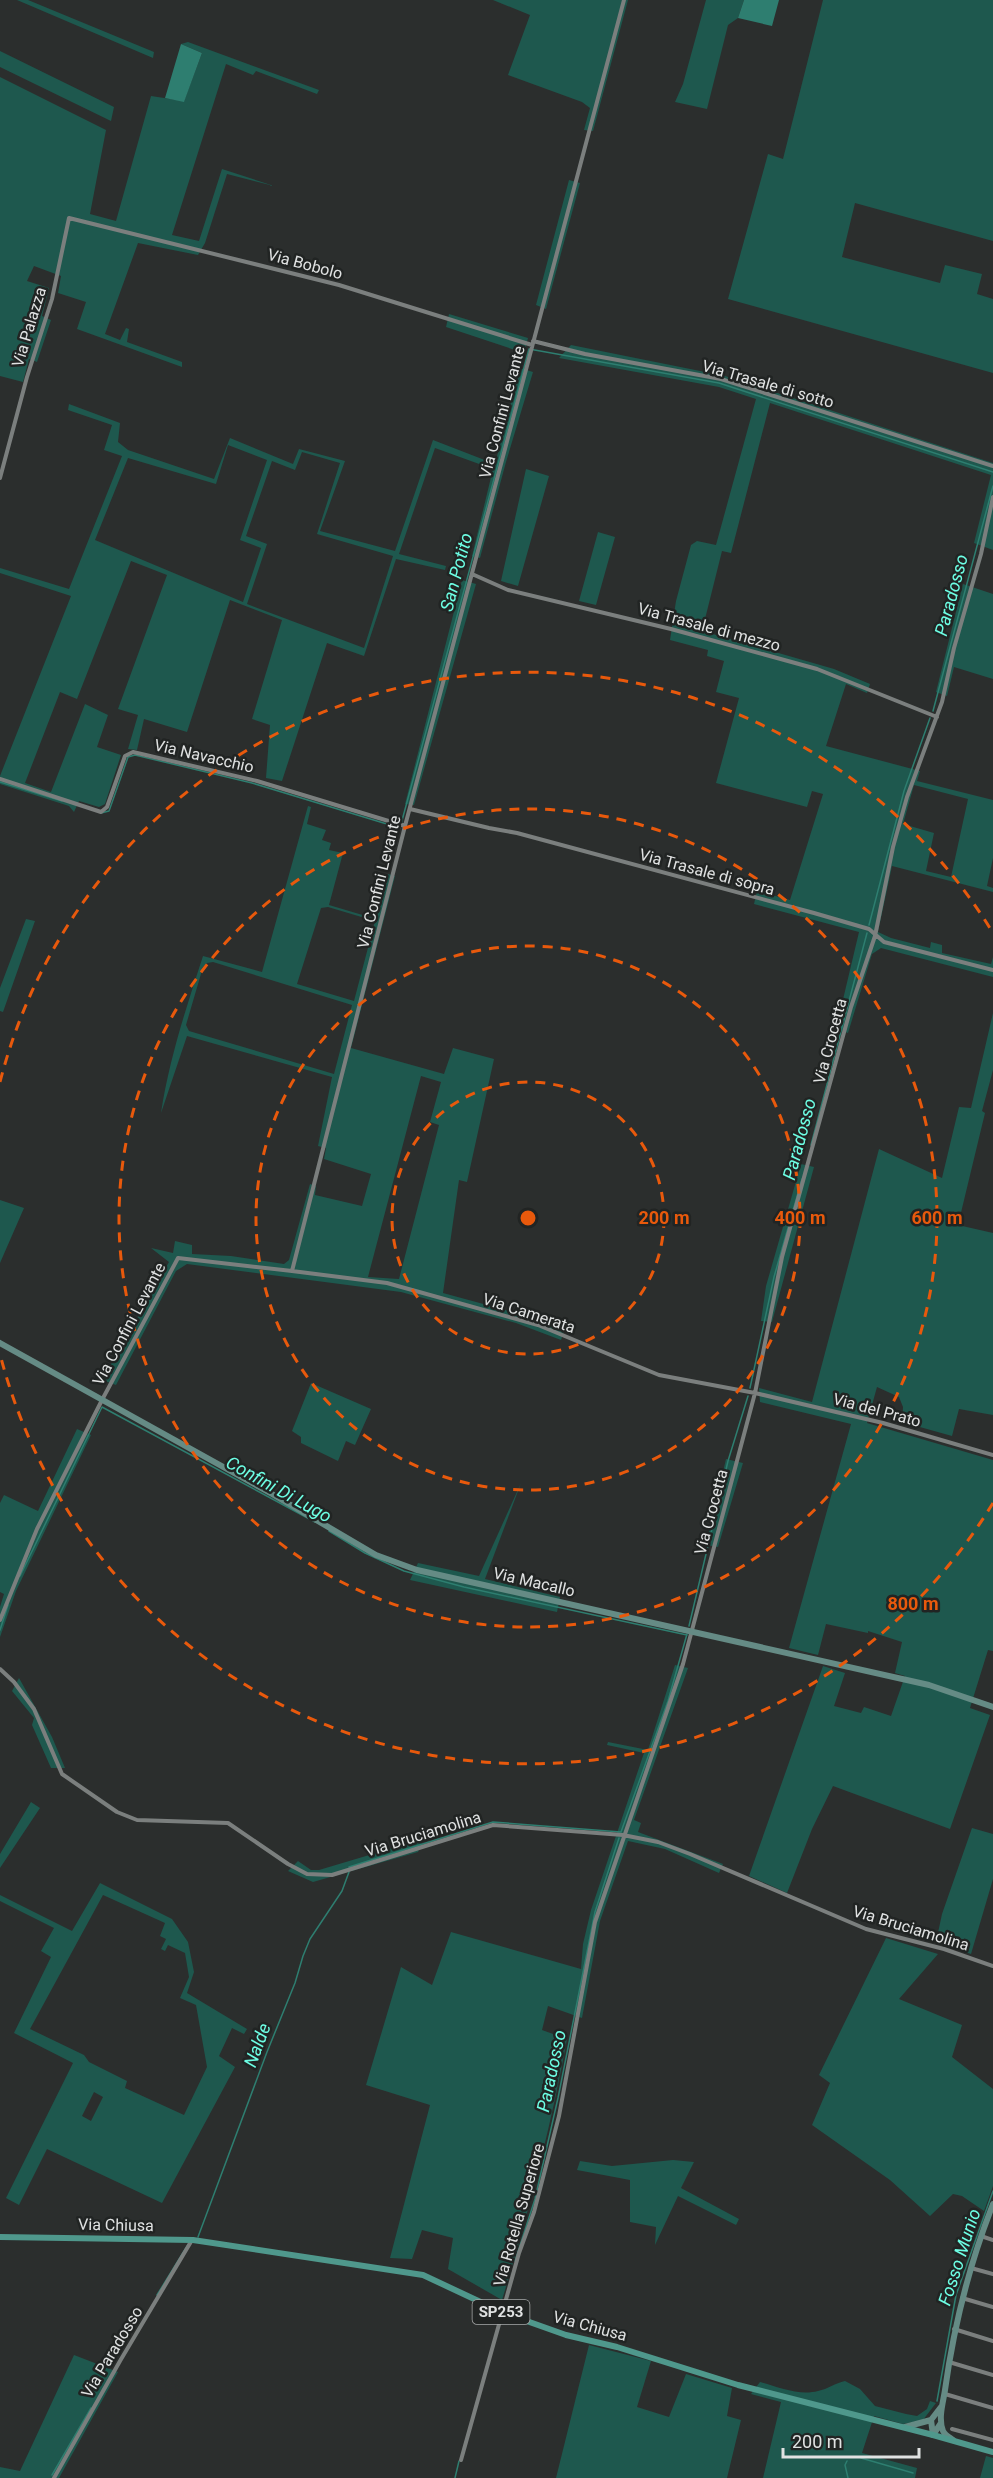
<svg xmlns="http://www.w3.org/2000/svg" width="993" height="2478" viewBox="0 0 993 2478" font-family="Roboto,sans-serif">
<rect width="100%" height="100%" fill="#2b2e2d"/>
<path fill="#1e584e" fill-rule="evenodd" d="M17 0H28L154 52 153 58Z
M493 0H628L593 131 584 130 590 108 582 102 508 75 530 15Z
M706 0H744L738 18 728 25 707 109 675 102 683 84Z
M823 0H993V241L855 203 842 257 940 283 945 265 982 274 977 294 993 299V373L728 299 768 154 783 159Z
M188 42 319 90 317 94 256 71 253 75 226 64 172 235 199 241 222 169 274 186 227 174 205 243 198 255 138 243 105 334 120 340 126 328 129 329 127 342 182 362V367L77 329 86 302 58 293 61 276 34 266 27 281 49 288 42 316 51 320 37 362 29 359 23 382 0 376V77L106 130 90 214 116 221 151 96 184 101 202 53 181 44Z
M0 51 114 107 111 121 0 67Z
M569 180 580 183 546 309 536 305Z
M449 314 528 338 524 353 446 327Z
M571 345 725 376 993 463V550L974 543 991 475 770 403 731 553 722 551 702 631 834 669 870 684 867 693 846 684 826 746 920 771 917 781 993 800V858L987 886 993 888V892L892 866 878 932 891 938 930 948 931 942 942 945V953L991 964 993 957V977L881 948 872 954 848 1033 836 1029 859 932 754 904 757 891 790 900 823 794 812 791 807 807 716 783 739 698 716 692 724 661 707 656 708 650 670 640 676 601 691 545 697 541 716 545 756 399 719 387 559 358ZM914 785 968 799 951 877 926 871 934 833 903 824Z
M520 368 533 372 506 462 480 558 472 556 493 469 435 448 399 554 446 566 445 570 396 559 364 656 327 643 282 781 266 778 270 725 252 719 282 620 230 600 187 732 144 719 137 750 128 749 138 715 118 709 167 575 131 561 77 699 60 692 25 783 51 792 85 704 108 715 97 747 121 755 105 804 99 807 79 801 74 812 69 806 0 784V776L71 596 0 573V568L69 589 122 456 104 450 112 425 68 410 69 404 120 423 118 442 128 450 214 479 230 438 293 464 299 449 345 461 320 531 395 551 433 440 495 464ZM228 445 267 460 240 540 261 548 243 602 95 540 128 458 216 484ZM302 452 340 463 317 534 393 556 364 648 247 604 267 544 246 536 272 461 295 470Z
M526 469 549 476 518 586 501 581Z
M598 532 615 537 596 605 579 601Z
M462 580 476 584 414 805 405 804Z
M963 584 993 594V679L954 667 947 696 936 692Z
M308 806 311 807 307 824 326 830 322 840 331 843 329 850 343 853 329 905 376 919 388 874 395 876 351 1048 444 1074 453 1048 494 1059 467 1182 459 1180 443 1293 538 1319 565 1329 561 1340 516 1323 401 1292 187 1264 176 1271 116 1385 102 1380 169 1262 151 1248 173 1253 175 1241 192 1245V1254L231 1256 284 1264 289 1260 310 1184 316 1186 315 1195 362 1206 371 1174 324 1159 326 1148 318 1146 332 1077 187 1036 161 1113C169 1060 186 1008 203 956L262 972ZM328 907 375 921 354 1001 297 984 321 908ZM213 962 352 1005 334 1074 189 1031 186 1025 203 967 207 963ZM421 1076 441 1082 430 1122 439 1125 399 1279 368 1277Z
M26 919 35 921 3 1012 0 1011V988Z
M993 1013V1070L982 1111 985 1113 958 1225 993 1233V1415L959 1409 952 1436 902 1422 903 1407 899 1397 877 1387 867 1423 993 1460V1651L988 1650 970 1708 990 1715 950 1829 833 1786 812 1829 787 1893 749 1876 823 1666 845 1673 834 1706 861 1713 864 1707 891 1716 905 1676 895 1673 902 1642 868 1631V1633L826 1624 818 1655 789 1648 851 1424 760 1402 759 1388 812 1402 879 1149 942 1178 959 1107 971 1108Z
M801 1164 814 1167 772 1322 761 1321 766 1286Z
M0 1200 24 1208 0 1263Z
M311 1383 371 1409 355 1445 346 1441 338 1461 301 1443V1437L292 1431Z
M77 1429 91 1435 16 1591 0 1637V1607L4 1594 0 1592V1503L4 1495 38 1511Z
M726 1459 743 1463 718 1547 706 1545Z
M521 1483 485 1579 560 1597 557 1612 410 1580 418 1563 479 1576Z
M675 1665 688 1668 634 1820 641 1823 638 1832 723 1864 719 1873 665 1849 628 1841 600 1921 582 2018 548 2006 542 2030 567 2039C551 2127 528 2214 502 2300L448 2269 453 2238 422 2230 412 2259 390 2258 430 2105 366 2085 401 1967 432 1985 451 1932 581 1969 583 1944 591 1910 644 1753 607 1745 608 1742 648 1750Z
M19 1678 52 1737 65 1768H51L32 1725 34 1718 12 1691Z
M31 1802 40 1808 0 1868V1854Z
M972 1828 993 1834V1879L971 1954 936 1942 942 1914Z
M423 1839 418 1852 313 1882 288 1871 298 1861 311 1870H319Z
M100 1883 172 1919 188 1942 194 1972 187 1993 247 2029 244 2034 232 2028 219 2056 235 2067 162 2203 47 2149 19 2205 6 2198 73 2063 14 2033 51 1957 41 1951 54 1928 0 1901V1895L72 1931ZM103 1895 165 1923 160 1936 166 1939 161 1949 165 1951 168 1945 185 1953 189 1977 180 1998 196 2005 207 2067 184 2115 125 2088 127 2081 89 2062 84 2055 30 2029ZM94 2092 103 2097 91 2121 82 2116Z
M886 1938 938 1954 899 1999 962 2025 952 2057 993 2089V2186L984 2211 962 2196 953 2194 930 2216 890 2180 812 2125 830 2083 819 2075Z
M673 2160 694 2162 681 2188 739 2219 736 2225 678 2196 655 2245 656 2227 630 2222V2180L577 2170 580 2161 612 2166Z
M589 2345 651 2361 637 2407 669 2417 686 2374 732 2388 727 2416 741 2420 727 2478H556Z
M74 2355 118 2372 59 2478H0V2467L20 2471Z
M845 2381 860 2389 875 2406 906 2414 917 2416 927 2409 930 2401 936 2403 923 2420 903 2424 874 2416 862 2453 917 2468 915 2478H763L781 2402 751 2394 760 2382C778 2387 799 2396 818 2391 828 2389 835 2383 845 2381Z
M986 2456 993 2458V2478H980Z"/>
<path fill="#2e7e70" d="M744 0H779L772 26 738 18Z
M181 44 202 53 184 102 165 98Z"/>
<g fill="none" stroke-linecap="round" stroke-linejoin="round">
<path stroke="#2e7e70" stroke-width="1.5" d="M933 711 993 486
M0 782 62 801
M101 813 109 811 128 757 135 755 252 783 400 828 529 349 719 383 993 472
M869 925 904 791 930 718
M811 1145 867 933
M750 1388 774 1277 802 1179
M329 1531 365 1553 404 1571 464 1587 687 1635
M20 1576 102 1407 315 1522
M689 1626 728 1461 748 1396
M0 1630 8 1605
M621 1832 668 1701 687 1634
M349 1867 493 1822 621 1832
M198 2237 267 2052 295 1983 303 1956 310 1939 342 1891 349 1872
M515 2261 535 2199 558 2098 595 1912 619 1838
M157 2295 189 2243
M937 2401 956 2295 993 2191
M861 2458 913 2473
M847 2461 845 2465 848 2478
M52 2475 91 2408
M455 2478 459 2461"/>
<path stroke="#7b7f7e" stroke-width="4" d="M533 341 585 354 721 379 993 466
M0 478 27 377 52 299 69 218 339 285 532 345
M472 574 508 590 671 629 817 669 937 717
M0 779 101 812 107 807 125 756 133 752 257 781 405 826
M410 809 489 828 517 833 814 913 869 929 884 942 993 970
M292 1271 387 1283 538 1325 659 1375 755 1393 883 1423 993 1455
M0 1620 37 1529 102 1400 178 1258 292 1271 405 826 624 0
M0 1669 14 1682 34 1709 62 1774 117 1812 137 1820 228 1823 288 1864 307 1874 332 1875 493 1825 623 1835 658 1842 690 1854 866 1929 944 1949 993 1966
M981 2236 993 2240
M971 2268 993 2274
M962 2298 993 2307
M954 2329 993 2341
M949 2362 993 2375
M945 2394 993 2408
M952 2429 993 2440
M461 2460 519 2253 534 2212 559 2116 595 1922 683 1664 755 1393 782 1257 851 1007 875 936 893 847 907 797 942 702 954 648 981 554 993 497
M54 2478 120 2361 192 2240"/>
<path stroke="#658b85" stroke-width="6" d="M0 1343 272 1494 376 1555 417 1570 929 1685 993 1707
M931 2420 933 2435 941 2423
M905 2427 931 2420 941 2407
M953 2440C949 2437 945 2435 943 2431 938 2418 943 2403 945 2390 954 2325 969 2265 993 2204"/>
<path stroke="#4f988c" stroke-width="6" d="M0 2237 193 2240 423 2275 504 2313 566 2335 617 2347 738 2385 933 2435 993 2452"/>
</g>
<g fill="none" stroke="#e8590c" stroke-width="3" stroke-dasharray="10 8">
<circle cx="528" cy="1218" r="136"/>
<circle cx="528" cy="1218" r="272"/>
<circle cx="528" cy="1218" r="409"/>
<path d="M993 1503A545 545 0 0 1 0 1354M0 1082A545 545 0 0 1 993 933"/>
</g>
<g text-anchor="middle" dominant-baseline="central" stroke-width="5" stroke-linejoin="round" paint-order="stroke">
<rect fill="#212423" stroke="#a7a9a9" stroke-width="1.5" x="472.5" y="2300" width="57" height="24" rx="4.5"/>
<g font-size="15" font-weight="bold" fill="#e0e2e2">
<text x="501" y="2312">SP253</text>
</g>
<g font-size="16" fill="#e0e2e2" stroke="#212423">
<text transform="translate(305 264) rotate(15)">Via Bobolo</text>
<text transform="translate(29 327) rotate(-73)">Via Palazza</text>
<text transform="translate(768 384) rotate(16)">Via Trasale di sotto</text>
<text transform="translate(502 412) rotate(-75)">Via Confini Levante</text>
<text transform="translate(709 627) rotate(15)">Via Trasale di mezzo</text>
<text transform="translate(204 756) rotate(13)">Via Navacchio</text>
<text transform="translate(707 872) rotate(15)">Via Trasale di sopra</text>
<text transform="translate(379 882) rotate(-76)">Via Confini Levante</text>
<text transform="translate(830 1041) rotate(-75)">Via Crocetta</text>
<text transform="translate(529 1313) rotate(18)">Via Camerata</text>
<text transform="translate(129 1324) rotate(-62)">Via Confini Levante</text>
<text transform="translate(877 1410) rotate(15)">Via del Prato</text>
<text transform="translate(711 1512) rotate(-75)">Via Crocetta</text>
<text transform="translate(534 1582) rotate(13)">Via Macallo</text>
<text transform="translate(423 1834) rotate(-17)">Via Bruciamolina</text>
<text transform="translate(911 1928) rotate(17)">Via Bruciamolina</text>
<text transform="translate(519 2215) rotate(-74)">Via Rotella Superiore</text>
<text transform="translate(116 2225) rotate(1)">Via Chiusa</text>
<text transform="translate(590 2326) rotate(15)">Via Chiusa</text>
<text transform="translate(112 2352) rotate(-59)">Via Paradosso</text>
</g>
<g font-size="18" font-style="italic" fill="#6dfee4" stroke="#212423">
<text transform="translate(456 572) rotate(-75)">San Potito</text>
<text transform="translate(951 595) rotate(-75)">Paradosso</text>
<text transform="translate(799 1139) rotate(-75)">Paradosso</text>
<text transform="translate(279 1489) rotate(29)">Confini Di Lugo</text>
<text transform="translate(257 2045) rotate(-70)">Nalde</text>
<text transform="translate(551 2071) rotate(-78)">Paradosso</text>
<text transform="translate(959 2257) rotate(-72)">Fosso Munio</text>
</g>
</g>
<circle cx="528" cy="1218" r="9" fill="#e8590c" stroke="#212423" stroke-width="3"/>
<g font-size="18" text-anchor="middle" font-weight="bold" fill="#e8590c" stroke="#212423" stroke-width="5" stroke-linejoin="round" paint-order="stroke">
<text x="664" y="1224">200 m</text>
<text x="800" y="1224">400 m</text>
<text x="937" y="1224">600 m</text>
<text x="913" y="1610">800 m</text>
</g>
<path d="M783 2448v9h136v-9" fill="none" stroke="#e0e2e2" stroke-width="3"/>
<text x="792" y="2448" font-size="18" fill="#e0e2e2" stroke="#212423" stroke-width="4.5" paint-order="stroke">200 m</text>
</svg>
